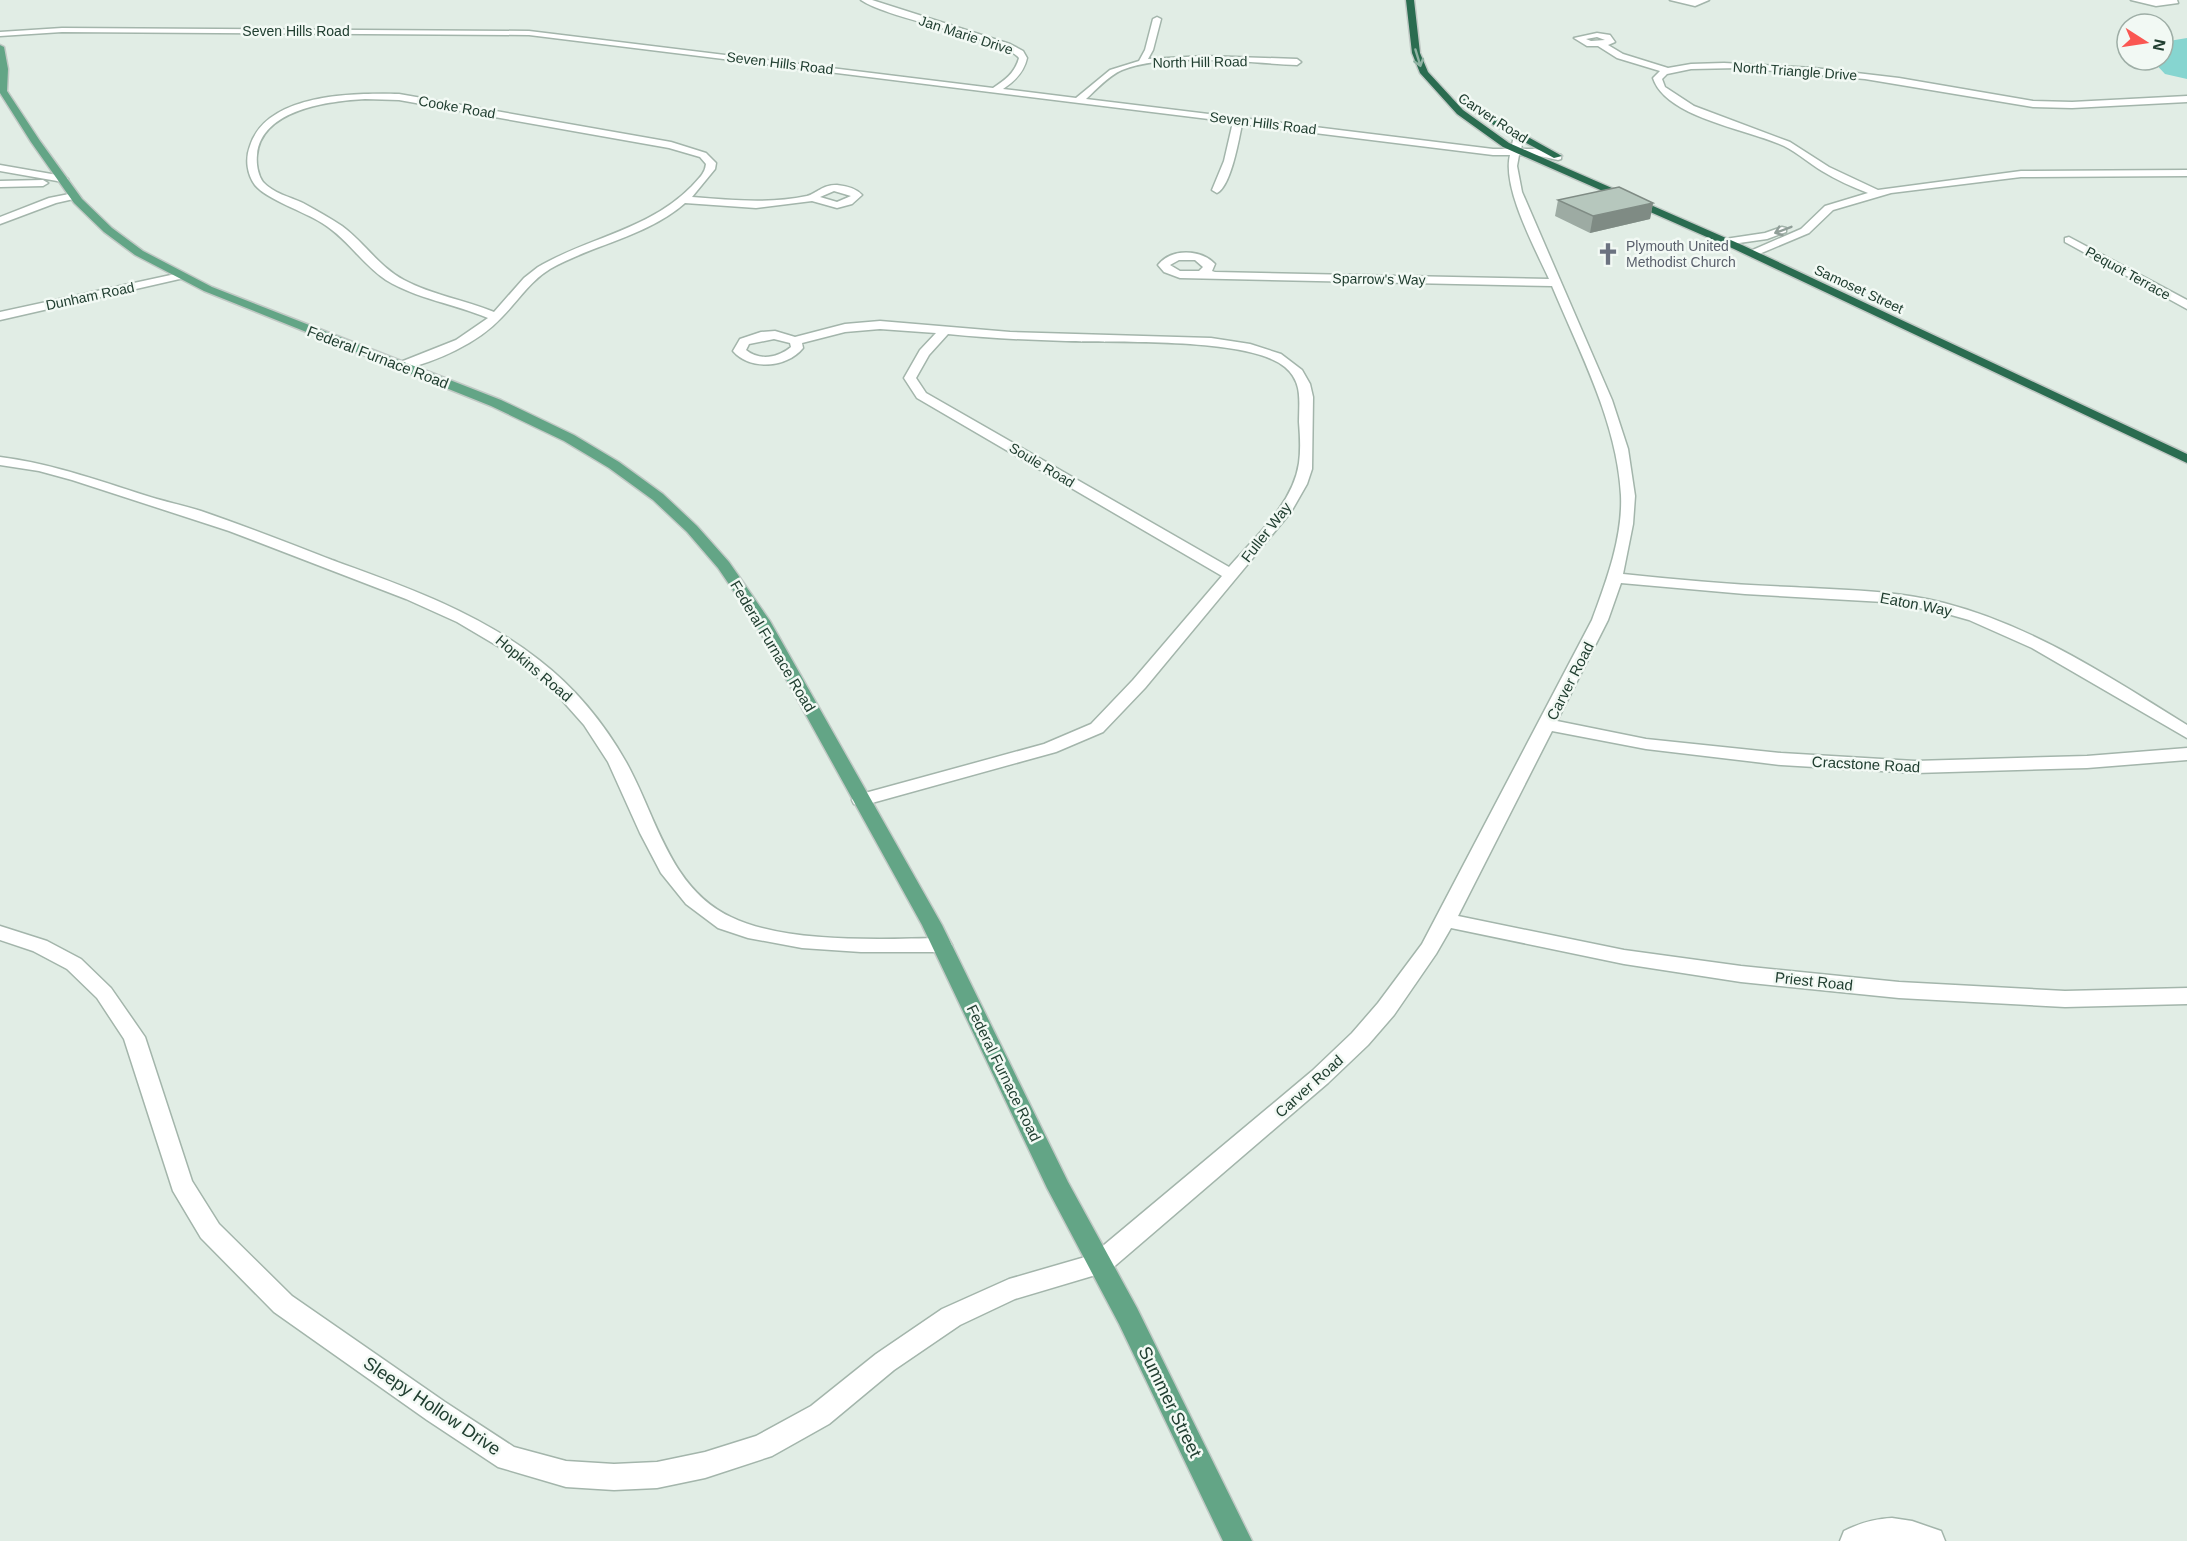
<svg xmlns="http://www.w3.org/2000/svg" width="2187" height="1541" viewBox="0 0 2187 1541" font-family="Arial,sans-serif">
<rect width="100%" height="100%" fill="#e1ede5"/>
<path fill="#86d5d0" d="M2187 38V79L2165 74 2152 60H2163V42Z"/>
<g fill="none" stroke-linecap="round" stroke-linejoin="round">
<g stroke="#a3b5ab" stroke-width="3">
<path id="minor" d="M861 0H872L1010 44 1023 51 1027 58C1024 72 1015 81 1003 89L1076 98 1110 70 1139 61 1145 50 1153 19 1157 17 1161 19 1153 50 1148 59 1205 56 1297 59 1301 62 1297 65C1247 63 1168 52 1122 70 1108 76 1097 89 1086 99L1493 149H1511L1514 136 1519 133 1524 136 1521 149H1535L1561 155V159L1558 160 1535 155H1519L1517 166 1522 192 1612 400 1628 449 1635 496 1633 524 1623 574C1679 580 1735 585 1791 587 1842 590 1894 590 1944 603 2033 626 2110 677 2187 725V738L2032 648 1969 620 1937 611 1884 602 1745 594 1621 583 1608 620 1557 721 1646 739 1781 753 1915 761 2087 756 2187 748V760L2087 768 1915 773 1781 765 1646 749 1552 731 1458 916 1624 950 1741 966 1899 982 2065 991 2187 988V1004L2065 1007 1899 998 1741 982 1624 964 1451 928 1436 954 1394 1015 1368 1045 1328 1083 1109 1271 1015 1299 960 1325 894 1370 829 1424 772 1456 705 1478 657 1488 614 1490 566 1487 498 1467 427 1420 274 1312 201 1238 173 1191 124 1039 97 998 67 969 33 951 0 940V926L47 941 81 959 111 988 145 1037 192 1181 219 1224 292 1296 445 1402 514 1447 566 1461 614 1464 657 1462 705 1452 756 1436 811 1406 876 1354 942 1309 1009 1279 1092 1255 1312 1071 1352 1033 1378 1003 1422 944 1592 620C1606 582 1623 537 1621 495 1617 422 1580 353 1552 286L1180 278 1164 272 1158 265C1171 248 1201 249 1215 264L1212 271 1215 272 1549 279C1535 248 1502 188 1510 155H1493L1242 124C1239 139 1231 186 1217 193L1212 190 1224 161 1233 122 529 35 62 32 0 36V32L62 28 529 31 993 88C1005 80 1015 73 1019 58 1004 38 890 20 861 0ZM1179 260H1195L1203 267 1199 271H1180L1170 265Z
M1670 0H1709L1695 6Z
M2131 0H2177L2178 3 2156 6Z
M1597 33 1610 35 1615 42 1608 45 1623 54 1668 68 1691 64 1724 63 1814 68 1899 78 2033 101 2072 102 2187 96V102L2072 108 2033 107 1865 79 1739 68 1691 69 1667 74 1662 79 1665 87 1694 106 1790 142 1829 167 1878 190 2021 171 2187 170V176L2021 177 1891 193 1833 210 1809 233 1752 257 1746 254 1748 252 1801 229 1825 206 1868 193C1852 187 1837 180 1822 171 1809 163 1798 153 1784 146 1748 129 1666 118 1653 78L1660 71 1617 58 1598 46H1587L1574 38ZM1597 37 1605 40 1591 41 1586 39Z
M399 94 671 142 706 153 716 163 715 169 692 197C731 200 769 204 807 196 818 193 821 185 837 185 846 186 856 188 862 195L852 204 837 208 812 201 756 208 685 203C646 237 594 244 550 269 530 281 518 301 502 317 477 344 437 361 402 370L398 369 396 366 398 363 456 340 488 318C455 304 417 299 386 280 362 264 347 238 322 223 305 212 266 199 255 185 247 174 245 159 250 146 267 93 354 93 399 94ZM365 99 399 100 669 148 700 157 706 164C705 174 698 179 692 186 649 230 589 237 538 267L524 278 494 312C465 300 432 295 404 280 379 267 365 243 342 226 330 218 316 210 303 203 290 197 273 193 263 182 258 175 256 164 257 155 261 109 330 101 365 99ZM834 191 851 196 837 202 820 197Z
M0 165 63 176 68 179 63 182 0 171Z
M0 181 43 180 48 183 43 186 0 187Z
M74 193 78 194V198L56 203 0 224V217L49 198Z
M1782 227 1786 228V232L1767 239 1725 245 1720 242 1725 239 1765 233Z
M2069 237 2187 300V309L2065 242V238Z
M180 273 184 274V278L0 320V312Z
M880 321 1010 332 1211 338 1250 344 1281 354 1302 370 1310 384 1313 397 1312 469 1307 484 1291 512 1145 688 1103 732 1056 752 861 806 854 804 852 800 854 796 1044 744 1091 724 1133 680 1222 576 917 398 904 378 920 350 936 333 880 329 845 332 802 343 803 348C787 368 750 371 733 351L740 339 761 332 775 331 795 337 845 324ZM948 334C988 338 1027 340 1066 341 1116 343 1249 337 1285 367 1303 382 1299 401 1299 422 1300 435 1301 449 1299 463 1293 504 1255 537 1229 567L926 393 916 378 929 355ZM774 339 790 343 791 347C778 358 759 361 746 350L749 344Z
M0 457C55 464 105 483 157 499 171 503 186 506 201 511 245 526 288 543 332 560 404 586 478 612 539 660 574 687 604 723 626 762 656 815 669 888 731 917 787 944 880 939 942 938L949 940 952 945 949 950 942 952H861L802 948 748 938 718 928 686 904 661 873 640 833 608 762 584 725 552 689 506 651 457 622 406 599 229 531 72 480 39 471 0 465Z
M1892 1518 1912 1521 1941 1531 1945 1541H1840L1844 1531C1860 1523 1874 1519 1892 1518Z"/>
</g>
<g stroke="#c1c9c5" stroke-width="3">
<path id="major" d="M0 45 4 47 8 69 7 91 40 141 82 199 112 228 143 251 212 287 501 400 574 435 619 462 663 494 697 526 729 562 770 621 942 925 1068 1182 1137 1308 1252 1541H1223L1119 1324 1047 1188 922 925 754 621 718 568 687 532 653 500 609 468 564 441 491 406 204 291 135 255 104 232 74 203 31 142 0 93Z"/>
</g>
<g stroke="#c1c9c5" stroke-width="3">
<path id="highway" d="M1406 0H1414L1420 53 1428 72 1463 110 1509 143 1742 245 2187 454V463L1734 249 1503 147 1457 114 1420 73 1412 53Z
M1462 99H1468L1501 122 1562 156 1554 158 1495 126 1462 103Z"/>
</g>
<use href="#minor" fill="#fff" fill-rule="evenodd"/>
<use href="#major" fill="#63a586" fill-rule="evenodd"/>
<use href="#highway" fill="#2a6c50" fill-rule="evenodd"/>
</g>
<path fill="#9daba3" d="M1558 200 1653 203 1650 219 1590 233 1555 216Z"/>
<path fill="#7f8b84" d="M1653 203 1650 219 1590 233 1593 216Z"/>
<path fill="#b6c7bd" stroke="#7f8b84" stroke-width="1.5" d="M1619 187 1653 203 1593 216 1558 200Z"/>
<defs><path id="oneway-shaft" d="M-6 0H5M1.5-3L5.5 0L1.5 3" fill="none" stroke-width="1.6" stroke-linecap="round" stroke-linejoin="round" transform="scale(1.5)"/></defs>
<use stroke="#8eb2a2" href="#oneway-shaft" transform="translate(1418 58) rotate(73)"/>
<use stroke="#909e98" href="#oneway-shaft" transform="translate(1783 230) rotate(159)"/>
<defs>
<g id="church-bare" transform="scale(1.8)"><path d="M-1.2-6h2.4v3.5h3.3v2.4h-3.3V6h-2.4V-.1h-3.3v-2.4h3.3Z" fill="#6b7280" stroke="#f2f9f4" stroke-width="2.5" paint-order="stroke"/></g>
</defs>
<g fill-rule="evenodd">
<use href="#church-bare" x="1608" y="254"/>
</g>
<g text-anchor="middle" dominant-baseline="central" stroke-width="5" stroke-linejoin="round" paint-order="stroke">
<g font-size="14" fill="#203e30" stroke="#f2f9f4">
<text x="296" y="31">Seven Hills Road</text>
<text transform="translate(966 35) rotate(18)">Jan Marie Drive</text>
<text transform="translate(1200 62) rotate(-1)">North Hill Road</text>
<text transform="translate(780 63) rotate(7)">Seven Hills Road</text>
<text transform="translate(1795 71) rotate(4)">North Triangle Drive</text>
<text transform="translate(457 107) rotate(10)">Cooke Road</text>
<text transform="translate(1493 118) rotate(33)">Carver Road</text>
<text transform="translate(1263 123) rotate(7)">Seven Hills Road</text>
<text transform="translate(2128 273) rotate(29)">Pequot Terrace</text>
<text transform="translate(1379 279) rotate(1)">Sparrow's Way</text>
<text transform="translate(1859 289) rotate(25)">Samoset Street</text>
<text transform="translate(90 296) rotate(-12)">Dunham Road</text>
<text transform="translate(1042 465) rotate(31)">Soule Road</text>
</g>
<g font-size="14" fill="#5b616d" stroke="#f2f9f4" text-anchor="start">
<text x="1626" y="246">Plymouth United<tspan x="1626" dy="16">Methodist Church</tspan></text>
</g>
<g font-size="15" fill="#203e30" stroke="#f2f9f4">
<text transform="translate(378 357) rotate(21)">Federal Furnace Road</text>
<text transform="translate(1266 532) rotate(-52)">Fuller Way</text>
<text transform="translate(1916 604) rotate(11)">Eaton Way</text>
<text transform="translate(773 646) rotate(59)">Federal Furnace Road</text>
<text transform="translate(534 668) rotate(40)">Hopkins Road</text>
<text transform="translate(1570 681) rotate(-63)">Carver Road</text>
<text transform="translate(1866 764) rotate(3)">Cracstone Road</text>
<text transform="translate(1814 981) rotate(6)">Priest Road</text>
<text transform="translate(1004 1073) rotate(64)">Federal Furnace Road</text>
<text transform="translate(1309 1086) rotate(-42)">Carver Road</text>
</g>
<g font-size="18" fill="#203e30" stroke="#f2f9f4">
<text transform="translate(1170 1402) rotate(64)">Summer Street</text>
<text transform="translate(432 1406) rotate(34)">Sleepy Hollow Drive</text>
</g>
</g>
<g transform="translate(2145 42) rotate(102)"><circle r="28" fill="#f2f9f4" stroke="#9eaea6" stroke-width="1.5"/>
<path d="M0-4.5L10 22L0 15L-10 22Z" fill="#fa5752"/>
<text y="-9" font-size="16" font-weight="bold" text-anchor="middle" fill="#203e30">N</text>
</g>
</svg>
